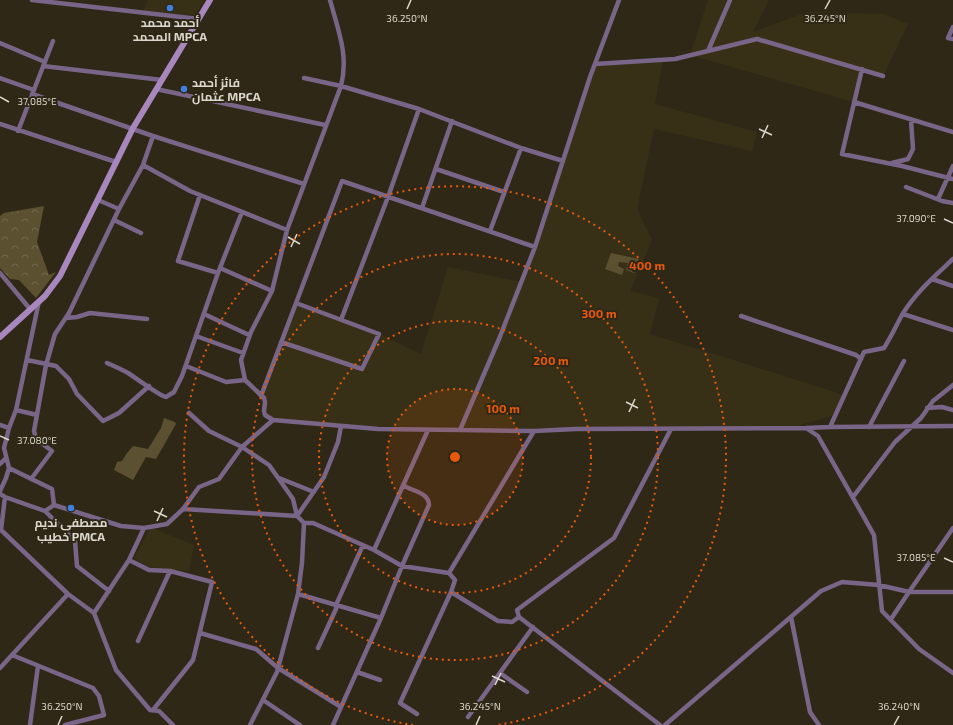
<svg xmlns="http://www.w3.org/2000/svg" width="953" height="725" viewBox="0 0 953 725" font-family="'Exo 2',Cairo,sans-serif">
<defs>
<pattern id="forest-crowns" width="20" height="18" patternUnits="userSpaceOnUse"><rect width="20" height="18" fill="#5b5030"/><path d="M2 6a3 3 0 1 1 6 0M12 15a3 3 0 1 1 6 0" fill="none" stroke="#72684d"/></pattern>
</defs>
<rect width="100%" height="100%" fill="#2f2816"/>
<path fill="#383016" d="M148 0H204L195 15 143 11Z
M708 0H769L753 32 807 12 884 14 908 24 883 76 862 69 854 102 690 55Z
M663 60 655 104 757 132 752 151 654 129 637 209 652 240 630 291 659 298 650 334 835 392 843 396 835 415 790 428 378 429 270 418 261 396 296 303 379 334 421 354 448 267 521 282 595 64Z
M152 528 194 545 189 571 149 567 134 558 149 530Z"/>
<path fill="#5b5030" d="M611 253 639 259 634 273 626 270 628 263 619 262 618 266 624 269 622 275 605 269Z
M164 418 175 422 176 424 156 459 146 457 133 480 114 470 117 462 122 461 127 453 133 446 148 449 161 428Z"/>
<path fill="url(#forest-crowns)" d="M44 206 37 242 49 275 56 272 36 298 19 280 10 279 0 268V216L4 213Z"/>
<g fill="none" stroke-linecap="round" stroke-linejoin="round">
<path stroke="#796588" stroke-width="4.5" d="M32 0 199 19
M953 27 948 38 953 39
M0 43 45 62
M708 51 730 0
M595 64 675 59 757 39 883 76
M43 66 162 80
M862 69 842 154 902 166 953 179
M0 78 34 90
M304 78 341 86 419 109 521 148 563 161
M156 89 325 125
M32 94 153 136 304 184
M854 102 953 132
M0 124 116 162
M18 131 53 41
M892 163 908 159 913 149 911 120
M143 165 190 191 287 230
M436 169 504 192
M906 187 942 201 953 203
M200 195 178 261 218 273
M938 199 953 166
M98 200 119 209
M422 208 452 121
M114 220 141 233
M490 231 521 148
M220 268 272 291
M0 273 30 309
M932 279 953 286
M204 314 249 335
M903 314 953 330
M741 316 856 355 861 359
M66 318 77 317 90 313 147 319
M341 320 388 197 419 109
M196 336 243 353
M281 342 362 369 379 334 296 303
M27 360 56 366 69 379 77 394 103 421 119 413 149 386
M107 363C114 366 121 369 128 373 136 378 160 396 166 397L174 392 182 376 218 273 242 212
M186 366 226 382 245 380
M261 396 342 181 535 247
M927 408 942 407 953 410
M16 410 37 415
M189 413 209 431 242 447 269 465 293 499 297 516 304 523 302 563 298 594
M273 420 265 415 264 411 265 402 264 398 245 380 241 360 251 332 272 291 287 230 341 86C349 55 338 30 330 0
M0 425 9 428
M830 427 864 352 884 348C891 337 896 326 902 315 915 293 935 276 953 259
M869 427 904 361
M806 428 830 427 953 426
M460 430 499 339 535 247 590 77 619 0
M0 464 6 458
M9 468 52 489 54 505
M279 478 314 492
M31 479 52 451 36 439 34 431 46 365 55 334 69 313 119 209 143 165 153 136
M0 491 6 478 9 468 4 448 9 428 16 410 39 301
M0 494 5 497 45 511 54 505 121 526 144 528
M5 497 1 530 68 594 94 613 116 670 150 710 159 711 173 725
M853 497 895 442 921 418 933 401 953 385
M183 509 297 516 324 477 338 442 341 426
M45 511 75 541 77 566 109 591
M304 523H313L374 550 402 566 429 505C429 492 411 491 403 485
M374 550 428 430
M129 560 149 570 170 571 212 582 193 660 153 710
M451 592 498 621 512 622 519 617
M94 613 129 560 144 528 167 524 183 509 199 487 219 479 242 447 273 420 378 429 460 430 534 431 576 429 806 428 818 436 874 535 882 611 919 649 953 673
M791 617 810 712 819 725
M891 619 909 592H953
M200 633 256 649 278 668 341 707
M138 641 170 571
M318 648 336 609V605L363 545
M12 655 93 688 99 696 104 715 65 725
M0 668 68 594
M357 672 380 680
M500 673 527 692
M263 700 300 725
M417 714 400 703 451 592 455 580 449 573
M468 717 533 627
M30 725 38 666
M250 725 277 672 298 594 381 618 402 566 449 573 534 431
M333 725 381 618
M660 725 519 617 517 610 614 538 671 429
M665 725 821 591 842 582 879 585 909 592 953 528"/>
<path stroke="#a787be" stroke-width="6" d="M0 337 45 296 60 276 133 128 210 0"/>
</g>
<path fill="none" stroke="#dcd8cd" stroke-width="1.5" d="M407 9 411 0M825 9 830 0M0 97 9 102M759 129 772 135M762 138 768 125M944 219 953 223M288 237 300 244M291 247 297 234M626 402 638 408M629 412 635 399M0 436 9 440M154 511 167 517M157 521 163 508M944 558 953 562M492 676 505 682M495 685 501 673M58 725 62 716M476 725 480 716M894 725 899 716"/>
<circle cx="455" cy="457" r="68" fill="#e8590c" fill-opacity=".12"/>
<g fill="none" stroke="#e8590c" stroke-width="2" stroke-dasharray="2 4">
<circle cx="455" cy="457" r="68"/>
<circle cx="455" cy="457" r="136"/>
<circle cx="455" cy="457" r="203"/>
<path d="M413 725A271 271 0 1 1 497 725"/>
</g>
<g fill="#3f7fe0" stroke="#2f2816" stroke-width="1.5">
<circle cx="170" cy="8" r="4"/>
<circle cx="184" cy="89" r="4"/>
<circle cx="71" cy="508" r="4"/>
</g>
<g text-anchor="middle" dominant-baseline="central" stroke-width="4" stroke-linejoin="round" paint-order="stroke">
<g font-size="12" font-weight="bold" fill="#dcd8cd" stroke="#2f2816">
<text x="170" y="22">أحمد محمد<tspan x="170" dy="14">المحمد MPCA</tspan></text>
<text x="192" y="82" text-anchor="start">فائز أحمد<tspan x="192" dy="14">عثمان MPCA</tspan></text>
<text x="71" y="522">مصطفى نديم<tspan x="71" dy="14">خطيب PMCA</tspan></text>
</g>
</g>
<g font-size="10" text-anchor="middle" fill="#dcd8cd" stroke="#2f2816" stroke-width="4" stroke-linejoin="round" paint-order="stroke">
<text x="407" y="22">36.250°N</text>
<text x="825" y="22">36.245°N</text>
<text x="37" y="105">37.085°E</text>
<text x="916" y="222">37.090°E</text>
<text x="37" y="444">37.080°E</text>
<text x="916" y="561">37.085°E</text>
<text x="62" y="710">36.250°N</text>
<text x="480" y="710">36.245°N</text>
<text x="899" y="710">36.240°N</text>
</g>
<circle cx="455" cy="457" r="6" fill="#e8590c" stroke="#2f2816" stroke-width="2"/>
<g font-size="12" text-anchor="middle" font-weight="bold" fill="#e8590c" stroke="#2f2816" stroke-width="4" stroke-linejoin="round" paint-order="stroke">
<text x="647" y="270">400 m</text>
<text x="599" y="318">300 m</text>
<text x="551" y="365">200 m</text>
<text x="503" y="413">100 m</text>
</g>
</svg>
